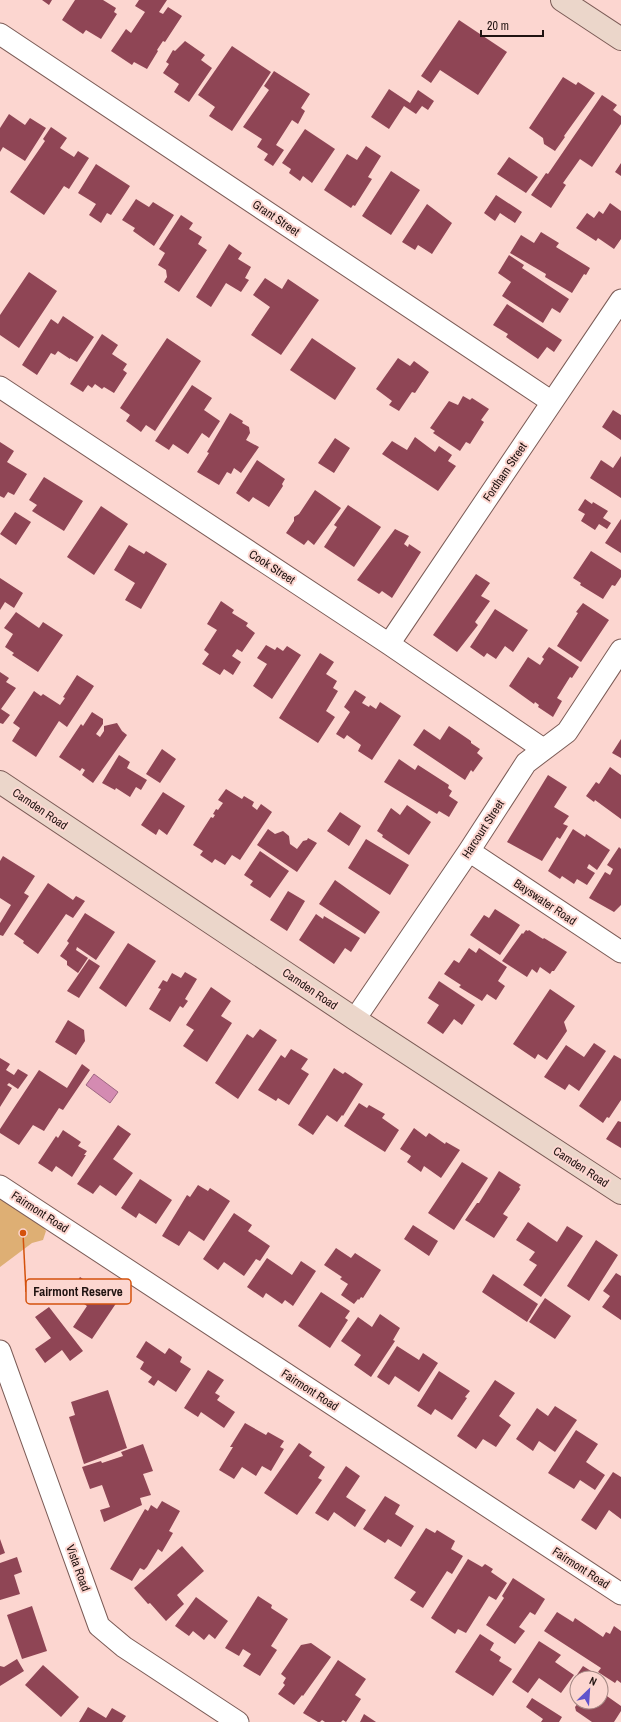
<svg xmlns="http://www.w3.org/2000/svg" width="621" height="1722" viewBox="0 0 621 1722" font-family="'Archivo Narrow',sans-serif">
<rect width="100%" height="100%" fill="#fcd6d0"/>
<path fill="#deaf74" d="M0 1199 43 1227 46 1231 43 1240 32 1243 0 1267Z"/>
<path fill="#d48bb2" stroke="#9e6782" d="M94 1074 118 1092 110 1103 86 1085Z"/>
<path fill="#8f4555" d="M42 0H52L49 5Z
M75 0H103L116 8 114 12 117 14 101 39 86 30 83 34 62 20Z
M139 0H167L159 12 163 14 168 7 182 16 165 42 163 41 157 50 158 51 147 69 134 62 132 65 111 51 126 29 131 33 145 12 135 6Z
M459 20 507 52 478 95 440 70 431 83 421 76Z
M185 41 205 55 201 60 212 68 189 102 174 92 179 84 163 73 169 64 166 62 173 50 175 51Z
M232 46 271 72 232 131 209 116 215 107 198 95Z
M274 71 310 94 301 108 305 111 298 124 292 120 276 145 284 150 273 166 264 160 268 154 257 147 262 139 243 127 269 90 264 86Z
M563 77 576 85 578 82 595 93 564 136 565 137 555 151 544 144 543 138 529 128Z
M389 89 410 103 418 90 434 101 428 110 422 106 416 114 404 106 389 129 371 117Z
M602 95 617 105 613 110 621 116V124L592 167 580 159 563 183 566 185 551 208 531 195 546 173 548 174Z
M9 114 25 125 30 118 46 128 25 161 3 147 0 152V128Z
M51 127 67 138 60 148 74 157 78 151 89 158 69 189 64 186 44 215 10 192 45 141 43 139Z
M305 129 335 149 312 183 303 176 300 181 289 173 291 169 282 163Z
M366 146 381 156 368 177 372 179 355 206 353 205 351 208 324 190 347 154 357 160Z
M509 157 538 177 526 193 497 174Z
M621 163V176L615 172Z
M96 164 130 186 111 215 107 213 101 223 89 215 96 204 78 193Z
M391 171 420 190 391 235 362 216Z
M496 195 522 212 515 223 500 213 495 221 484 213Z
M136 199 149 207 153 202 174 215 154 246 133 231 135 228 122 220Z
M610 203 621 211V239L614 249 598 238 596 241 576 228 587 213 594 218 599 211 603 214Z
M427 204 452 223 432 254 418 245 415 250 402 242Z
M181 215 193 223 189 229 202 237 198 244 207 250 179 292 164 282 167 277 166 270 158 265 165 253 159 249Z
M541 232 559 243 556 247 590 268 586 275 584 274 572 293 545 277 546 274 510 253 521 235 534 243Z
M229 244 242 253 238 259 251 267 245 278 249 280 241 292 226 283 211 307 196 297Z
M509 255 524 265 522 268 569 299 560 313 552 308 543 323 502 296 511 282 498 273Z
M29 272 57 291 19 348 0 335V315Z
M265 278 282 289 288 279 319 300 281 355 251 335 270 307 253 295Z
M507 304 562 340 554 352 547 347 538 359 506 337 508 334 493 325Z
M63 316 94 337 77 362 70 358V359L58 351 55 355 51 353 37 375 22 365 51 319 58 324Z
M102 334 118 345 112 354 127 364 123 370 127 373 114 393 104 387 102 389 95 384 92 388 88 385 83 392 70 384Z
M167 338 201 361 155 431 146 425 141 432 126 421 130 415 120 408Z
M312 338 356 368 335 400 290 370Z
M398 358 410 366 414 361 429 372 415 393 412 392 399 411 389 405 392 401 376 389Z
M192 385 212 398 204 410 220 421 209 438 202 433 188 454 173 444 169 450 155 441Z
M463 396 470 400 472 398 489 409 481 420 484 422 470 444 466 442 460 451 433 433 435 431 430 428 449 401 458 405Z
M613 410 621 415V440L602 427Z
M230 413 243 421 242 423 249 427 250 433 246 440 259 447 241 473 234 468 231 474 227 472 219 485 197 472 209 453 207 452Z
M415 437 435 452 439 446 452 455 448 461 456 466 438 491 382 454 392 441 407 450Z
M335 438 350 448 334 473 318 463Z
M0 442 14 451 7 462 27 474 14 495 8 492 4 498 0 496Z
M621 456V498L590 478 601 460 613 468Z
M257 460 285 479 282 484 283 486 269 507 253 497 249 502 236 493Z
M44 477 83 501 64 531 32 511 37 505 29 500Z
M315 490 341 508 314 545 308 540 304 545 286 533 294 521V517L299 514Z
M585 499 592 504 593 502 608 511 603 518 611 523 607 529 599 524 595 530 581 521 585 514 578 510Z
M348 505 381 527 354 567 324 547 337 527 334 525Z
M101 506 128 524 94 575 67 557Z
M15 512 31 522 16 545 0 534Z
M621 519V553L605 543Z
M395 529 409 536 404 544 408 547 409 544 421 552 392 598 382 591 379 594 357 580Z
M129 545 144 554 146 551 167 564 141 609 125 600 135 583 114 570Z
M591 551 621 570V577L615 586 612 585 603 599 580 585 581 583 573 578Z
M476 574 490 583 481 596 490 601 475 622 478 625 457 652 433 635Z
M0 578 23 593 14 608 5 602 0 610Z
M221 601 234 610 232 613 248 623 246 626 255 633 242 652 237 649 232 656 241 662 233 675 224 669 220 675 202 664 209 654 204 650 217 630 207 624Z
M583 603 609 620 581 662 557 646 578 613 576 612Z
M495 609 528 630 513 652 505 646 496 659 487 653 484 657 470 647Z
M16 612 39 628 43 622 63 635 38 672 12 655 14 653 5 647 13 634 4 628Z
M266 645 275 650 277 647 283 651 287 646 301 655 272 699 253 686 267 664 257 658Z
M549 647 579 667 572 678 570 677 557 698 562 701 553 717 538 707 539 705 535 702 534 704 509 686 528 657 540 665 544 659 542 657Z
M320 653 334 662 326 674 337 681 333 688 338 691 326 711 335 717 318 743 279 718Z
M0 672 9 678 6 682 16 688 1 709 10 715 3 724 0 723Z
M77 675 94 686 67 727 59 721 36 757 12 741 20 728 13 723 34 691 41 696 43 694 60 705 65 698 63 697Z
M355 690 366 697 362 703 369 707 370 705 376 709 380 702 401 716 372 760 358 751 361 745 347 735 344 739 336 734 350 712 344 707Z
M92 712 103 719V724L96 734 100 737 104 731V726L117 723 122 731 127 735 93 783 82 775 85 770 82 768 80 771 59 757 81 724 83 726Z
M449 726 471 741V743L480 749 477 753 483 758 473 772 471 770 465 780 413 745 424 729 440 740Z
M621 739V758L612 753Z
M162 749 176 759 160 783 146 774Z
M119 755 130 762 127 768 147 780 141 790 136 787 130 797 116 788 115 790 102 783Z
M399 759 415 770 418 765 449 785 448 788 452 791 449 796 458 802 449 817 439 811 437 814 384 782Z
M610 767 621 775V819L595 800 594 802 586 796 596 782 599 784Z
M548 775 567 787 554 807 569 816 563 824 568 826 560 839 557 837 542 861 507 842Z
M226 789 242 799 244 796 254 802 252 806 257 810 261 804 272 812 240 860 232 855 225 865 215 859 212 863 200 855 203 851 193 845 211 817 213 818 215 815 213 814 216 809 218 810 223 803 218 800Z
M163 792 185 806 167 835 159 829 156 835 141 825Z
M407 805 431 822 409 855 382 837 383 835 377 831 391 808 400 815Z
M340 812 361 826 349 846 327 831Z
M268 829 275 834 283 831 289 836 290 844 297 849 303 841 307 840 308 838 317 843 297 872 257 845Z
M573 829 585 837 586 834 610 850 597 870 589 864 587 868 595 873 587 885 577 879 574 884 562 876 560 879 548 871Z
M366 839 409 865 390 895 348 868Z
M619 847 621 849V905L614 912 589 898 605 872 610 875 613 869 607 865Z
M260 851 289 871 270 898 250 885 253 881 244 875Z
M3 856 35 876 24 893 29 896 3 936 0 935V923L11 905 0 898V861Z
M335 880 380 912 365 934 319 904Z
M48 883 73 900 76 896 85 901 73 918 66 914 38 954 23 943 24 941 14 934Z
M288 891 305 901 287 931 270 920Z
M495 909 520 925 500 955 470 935 484 915 489 918Z
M85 913 115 932 96 960 77 947 76 950 88 958 78 973 67 965V961L60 956 69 943 67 941Z
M316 914 323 919 324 916 329 919 360 938 351 952 345 948 334 964 299 940Z
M526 930 528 931 529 930 543 939 544 938 567 952 554 971H552L550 974 540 967 537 973 532 969 527 977 502 961 522 933 523 934Z
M128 943 156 961 126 1007 99 988Z
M469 948 476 953 479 948 507 967 498 981 505 986 496 1000 487 994 482 1001 459 987 461 985 444 974 454 960 459 963Z
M89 959 100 966 79 998 67 991Z
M185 972 197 979 185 999 188 1001 183 1008 180 1006 170 1022 149 1009 161 989 158 988 163 980 167 982 172 973 181 978Z
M439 981 475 1005 462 1025 454 1019 443 1034 427 1023 439 1005 428 998Z
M211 987 231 1001 221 1016 232 1023 207 1062 183 1046 194 1030 186 1025Z
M550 989 575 1006 564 1022 567 1031 547 1060 538 1054 535 1059 513 1044Z
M68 1020 84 1030 85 1041 76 1055 55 1042Z
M260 1029 277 1040 238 1099 215 1083 247 1034 253 1038Z
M594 1043 606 1051 579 1091 569 1084 565 1090 544 1077 566 1045 584 1057Z
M291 1049 308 1059 301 1069 309 1074 289 1105 278 1098 276 1101 258 1090 281 1055 285 1058Z
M614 1055 621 1059V1100L609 1118 607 1117 603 1123 579 1106Z
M0 1058 10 1064 6 1070 14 1075 18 1069 28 1075 18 1089 9 1083 7 1085 12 1088 0 1107Z
M82 1064 90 1070 63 1110 59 1108 44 1131 33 1125 19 1145 0 1133V1129L39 1070 67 1088Z
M334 1068 343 1074 345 1072 363 1084 343 1116 342 1115 337 1122 327 1115 313 1135 298 1125Z
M359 1103 367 1108 369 1105 385 1114 382 1118 399 1130 385 1152 344 1126Z
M618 1121 621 1122V1148L606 1139Z
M118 1125 131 1134 113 1159 133 1173 116 1196 100 1185 93 1194 77 1184Z
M414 1128 426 1137 429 1133 445 1144 446 1142 460 1150 441 1178 424 1166 421 1172 407 1162 411 1156 400 1149Z
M63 1130 81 1142 78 1146 87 1151 84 1155H86L72 1177 56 1166 52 1172 38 1163 56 1136 58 1138Z
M462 1162 488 1178 454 1230 428 1213Z
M499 1171 521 1185 519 1187 520 1189 503 1214 508 1217 494 1238 465 1220 477 1203H479Z
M140 1179 172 1200 156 1224 139 1213 136 1218 121 1208Z
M198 1185 208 1191 210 1188 230 1201 204 1241 189 1231 179 1246 162 1236 187 1195 190 1197Z
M234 1213 252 1225 248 1231 270 1246 260 1261 256 1259 244 1276 224 1262 218 1270 203 1259Z
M528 1222 557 1242 567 1226 583 1236 541 1297 523 1285 537 1265 529 1260 535 1252 516 1240Z
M413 1225 438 1241 429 1256 404 1239Z
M596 1240 618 1255 589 1301 567 1286Z
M336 1248 351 1258 355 1253 381 1270 363 1298 361 1297 359 1300 358 1299 354 1304 341 1295 348 1284 340 1279 342 1277 324 1265Z
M267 1258 292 1275 301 1261 316 1271 293 1306 285 1300 282 1304 266 1293 263 1298 247 1287Z
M616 1273 621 1276V1320L602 1307 610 1296 603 1291Z
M493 1274 538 1304 527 1322 482 1292Z
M80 1277 117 1302 92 1339 73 1327 87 1306 69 1294Z
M321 1292 350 1311 345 1318 348 1320 330 1348 298 1326Z
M545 1298 571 1316 555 1339 529 1322Z
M49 1307 83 1351 70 1361 62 1350 45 1363 35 1349 51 1338 35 1317Z
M380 1314 400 1328 393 1340 395 1341 371 1377 354 1365 361 1355 341 1341 358 1317 372 1327Z
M146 1341 165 1354 169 1348 182 1357 180 1362 191 1369 176 1392 158 1380 154 1386 148 1382 152 1377 140 1369 144 1362 136 1357Z
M397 1346 419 1360 423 1353 438 1363 419 1392 395 1376 389 1385 377 1377Z
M208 1370 224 1380 215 1393 220 1396 217 1400 235 1412 224 1428 201 1412 198 1417 184 1408Z
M439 1371 470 1391 465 1397 467 1398 452 1420 435 1409 431 1415 417 1406Z
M495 1380 515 1393 499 1416 511 1425 496 1447 483 1439 476 1449 457 1436Z
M108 1390 127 1448 84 1464 69 1417 75 1415 71 1402Z
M555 1406 577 1420 555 1452 539 1441 533 1451 516 1439 537 1408 548 1416Z
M245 1423 266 1435 268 1432 284 1441 280 1447 284 1449 271 1471 262 1466 256 1476 242 1467 234 1479 219 1470 233 1447H230Z
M576 1430 598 1444 586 1462 605 1475 595 1490 580 1480 574 1489 548 1473Z
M299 1443 312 1452 309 1456 325 1467 318 1478 322 1480 297 1515 264 1493Z
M143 1444 153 1471 143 1474 151 1495 140 1498 142 1505 104 1522 100 1510 110 1507 102 1485 90 1489 82 1467 101 1461 102 1463 123 1456 121 1452Z
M346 1466 360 1476 346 1497 366 1510 355 1527 334 1512 328 1521 315 1513Z
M613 1472 621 1477V1519L609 1510 596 1530 581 1520Z
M385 1496 400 1505 395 1514 414 1526 401 1547 388 1539 385 1543 363 1529Z
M162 1501 180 1511 169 1531 173 1533 162 1552 158 1549 147 1567 144 1570 140 1568 132 1581 110 1569 145 1509 148 1511 151 1505 157 1509Z
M426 1528 435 1533 437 1530 455 1541 451 1549 463 1556 452 1574 447 1571 423 1608 410 1600 416 1592 394 1578Z
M0 1539 5 1553 0 1555Z
M182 1546 204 1571 177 1595 184 1604 166 1621 150 1603 148 1604 134 1588Z
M17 1557 22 1572 14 1575 20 1594 0 1600V1563Z
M468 1559 482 1567 485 1564 493 1569 491 1572 507 1583 496 1600 489 1596 466 1633 458 1629 455 1634 431 1618Z
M513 1578 545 1599 535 1615 530 1612 519 1627 525 1631 515 1644 486 1625 504 1598 502 1596Z
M258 1596 272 1605 271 1608 288 1619 271 1646 277 1650 260 1676 243 1666 251 1654 243 1649 239 1656 225 1648Z
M196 1597 228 1621 215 1639 209 1634 204 1640 193 1631 189 1636 175 1626Z
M32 1606 47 1651 22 1659 7 1615Z
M557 1612 573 1622 575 1618 603 1637 606 1632 610 1634 614 1626 621 1631V1683L617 1680 615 1683 598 1672 601 1668 544 1631Z
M480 1634 494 1643 490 1650 501 1657 499 1661 512 1669 493 1696 455 1672Z
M539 1641 561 1655 555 1662 574 1675 561 1693 539 1678 528 1693 512 1682Z
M311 1643 331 1657 303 1696 302 1695 294 1705 278 1694 285 1685 283 1683 286 1678 281 1674 301 1645Z
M17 1659 24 1671 0 1686V1666L4 1667Z
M338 1660 366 1679 355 1695 361 1699 346 1722 343 1720 341 1722H325L322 1720 320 1722H318L303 1713Z
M43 1665 79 1697 61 1717 25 1685Z
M583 1666 599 1676 598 1678H577V1685L572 1682Z
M601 1682 608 1687 604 1694 621 1706V1711L614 1722H592L576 1711 575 1707 579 1702H601Z
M532 1698 562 1717 559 1722H541L543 1719 526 1707Z
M88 1707 106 1718 112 1708 126 1716 122 1722H79Z
M364 1714 376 1722H360Z"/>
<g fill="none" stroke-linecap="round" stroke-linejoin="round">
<g stroke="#7b5b56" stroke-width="23">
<path id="street" d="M0 34 552 402
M0 387 389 644 543 749
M389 644 621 300
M469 851 621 952
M355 1019 469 851 526 763 567 732 621 650
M0 1186 621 1594
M0 1351 99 1626 124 1647 238 1722"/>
</g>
<g stroke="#7b5b56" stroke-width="24">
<path id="secondary" d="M562 0 621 39
M0 782 355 1019 621 1193"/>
</g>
<use href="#street" stroke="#fff" stroke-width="21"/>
<use href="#secondary" stroke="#ebd6ca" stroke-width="22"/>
</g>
<g text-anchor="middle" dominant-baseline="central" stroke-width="4" stroke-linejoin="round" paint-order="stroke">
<g font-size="12" fill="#201311" stroke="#fcd6d0">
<text transform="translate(276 218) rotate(34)">Grant Street</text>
<text transform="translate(505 472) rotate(-56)">Fordham Street</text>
<text transform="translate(272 567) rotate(33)">Cook Street</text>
<text transform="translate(40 809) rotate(34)">Camden Road</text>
<text transform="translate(483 829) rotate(-57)">Harcourt Street</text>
<text transform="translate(545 902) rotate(34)">Bayswater Road</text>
<text transform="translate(310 989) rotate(34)">Camden Road</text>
<text transform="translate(581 1167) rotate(33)">Camden Road</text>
<text transform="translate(40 1212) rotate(33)">Fairmont Road</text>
<text transform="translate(310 1390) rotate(33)">Fairmont Road</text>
<text transform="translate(78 1568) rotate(70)">Vista Road</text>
<text transform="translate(581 1568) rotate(33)">Fairmont Road</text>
</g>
</g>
<path fill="none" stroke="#d4520c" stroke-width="1.5" d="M23 1233L26 1292"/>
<circle fill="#d4520c" stroke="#fcd6d0" stroke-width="1.5" cx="23" cy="1233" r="4"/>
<rect fill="#fcd6d0" stroke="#d4520c" stroke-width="1.5" x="26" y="1279" width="105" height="25" rx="4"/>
<g font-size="13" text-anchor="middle" font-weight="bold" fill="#201311">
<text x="78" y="1296">Fairmont Reserve</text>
</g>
<g transform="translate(589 1690) rotate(25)"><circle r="19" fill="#fcd6d0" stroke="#a48884"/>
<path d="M0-3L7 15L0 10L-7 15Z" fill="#6054cc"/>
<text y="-6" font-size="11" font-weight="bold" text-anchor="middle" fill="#201311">N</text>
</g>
<path d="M481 30v6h62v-6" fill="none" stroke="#201311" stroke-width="2"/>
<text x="487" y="30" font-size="12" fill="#201311" stroke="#fcd6d0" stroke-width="3" paint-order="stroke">20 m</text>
</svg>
